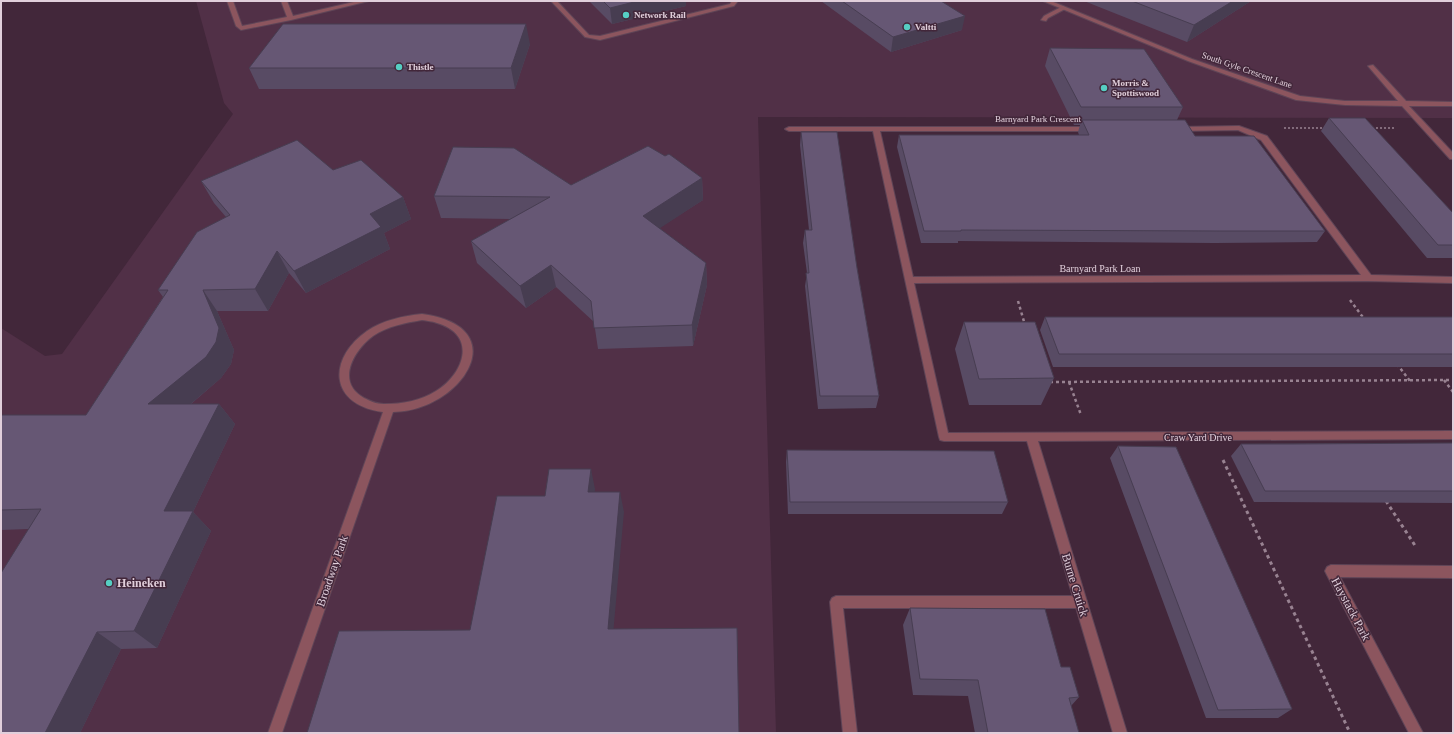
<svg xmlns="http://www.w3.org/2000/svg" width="1454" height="734" viewBox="0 0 1454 734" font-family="Georgia,serif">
<rect width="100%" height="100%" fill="#42273a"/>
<path fill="#513047" d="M196 1H1453V118L758 117 776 733H1V328L45 356 62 354 233 114 224 103Z"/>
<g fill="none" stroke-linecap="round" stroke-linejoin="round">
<g stroke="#5f4557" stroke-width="2">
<path id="service" d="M227 1H233L242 26 287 17 281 1H287L293 16 358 1H369L291 20 241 30 236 26Z
M551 1H557L589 35 600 36 730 4 732 1H738L734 6 600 40 585 37Z
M1063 6 1066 8 1065 9 1048 18 1046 21 1041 20 1044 16Z
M422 314C518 327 460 412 393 412L282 733H268L383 412C329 405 327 359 367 331 383 320 403 316 422 314ZM422 320C427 321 432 321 437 323 478 335 464 374 436 391 420 401 402 404 384 404 376 404 370 401 364 398 335 382 354 350 373 336 388 326 405 323 422 320Z
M836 596H1081L1085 598 1087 602 1085 606 1081 608H843L857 733H843L830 602 832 598Z"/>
</g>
<g stroke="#5f4557" stroke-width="2">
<path id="minor" d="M1043 1H1051L1192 59 1300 96 1345 101H1398L1368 66 1373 65 1406 101 1453 102V106H1409L1453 153V159H1450L1402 106 1345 105 1296 100 1188 61Z
M1239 126 1267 136 1371 275 1453 277V283L1368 281 914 283 948 433 1453 431V439L1038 441 1127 733H1113L1027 441H944L940 440 939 437 873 131H789L785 129 789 127H1094L1095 129 1091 131H880L913 277 1361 275 1261 140 1238 130 1177 131 1173 129 1177 127Z
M1331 565 1453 566V578L1340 577 1423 733H1409L1327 575 1325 571 1327 567Z"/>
</g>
<path stroke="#988291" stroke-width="1.5" stroke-dasharray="2 2" stroke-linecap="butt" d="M1284 128H1325
M1372 128H1395"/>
<path stroke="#988291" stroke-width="2.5" stroke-dasharray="3 3" stroke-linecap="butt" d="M1350 300 1365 320
M1018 301 1025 325
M1397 364 1410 381
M1444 380 1453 392
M1050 382 1453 380
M1069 382 1081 415"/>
<path stroke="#988291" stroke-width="3" stroke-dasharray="3.5 3.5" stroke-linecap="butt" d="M1223 460 1350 733
M1386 501 1416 547"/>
<use href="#service" fill="#8c555e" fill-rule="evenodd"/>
<use href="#minor" fill="#8c555e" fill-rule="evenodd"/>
</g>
<path fill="#584b64" d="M589 1H686V6L612 24Z
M821 1H941L962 30 891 52Z
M1084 1H1251L1187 42Z
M530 44 515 89H259L249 68Z
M1050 48 1183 107 1177 120 1195 136 1325 231 1317 242 1215 243 958 241V243H921L897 147 899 135H1079L1078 132 1080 125H1074L1045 66Z
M1329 118 1453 213V258H1427L1321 131Z
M801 132 857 268 879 396 876 408 818 409 805 286 807 273 803 243 805 230H809L800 145Z
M333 170 403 197 411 219 384 233 390 249 306 293 289 273 268 311H217L234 350 231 364 221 378 191 404H219L235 424 193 512 211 531 157 648 121 649 80 733H1L28 529 1 530V415H86L163 297 158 290 226 217 214 203 201 181Z
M702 178 703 200 659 228 706 263 707 285 693 346 598 349 594 322 556 287 526 308 477 263 471 241 511 219 441 218 434 196 571 185Z
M1045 317H1453V367H1053L1040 330Z
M964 322 1054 378 1041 405H969L955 349Z
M1453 443V503L1254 502 1231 456 1241 444Z
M1118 446 1292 709 1278 718H1206L1110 458Z
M787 450 1008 502 1002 514H788L786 462Z
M910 608 1061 667 1079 697 1071 706 1079 733H975L968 696 913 695 903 625Z"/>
<path fill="#473d51" d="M638 1H686V6L612 24 610 8Z
M1233 1H1251L1187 42 1194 25Z
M965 16 962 30 891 52 893 37Z
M526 24 530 44 515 89 511 68Z
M702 178 703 200 645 238 643 216Z
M403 197 411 219 384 233 390 249 306 293 294 271 370 214Z
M277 251 289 273 268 311 255 289Z
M706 263 707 285 693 346 692 325Z
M551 265 556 287 526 308 520 286Z
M203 290 217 311 234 350 231 364 221 378 166 425 148 404Z
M219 404 235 424 193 512 211 531 157 648 134 631 164 511Z
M591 469 595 489 593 512 588 492Z
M620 492 624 512 612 646 608 629Z
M97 632 121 649 80 733H45Z"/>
<path fill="#665774" stroke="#473d51" d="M603 1H638L610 8Z
M842 1H941L965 16 893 37Z
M1132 1H1233L1194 25Z
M283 24H526L511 68H249Z
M1050 48 1144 49 1183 107H1081Z
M1329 118H1365L1453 213V245H1438Z
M1082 120H1185L1195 136H1254L1325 231H1222L961 230V231H924L899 135H1089Z
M801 132H837L857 268 879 396H820L806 273H809L805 230H812Z
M297 140 333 170 361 160 403 197 370 214 381 227 294 271 277 251 255 289 203 290 219 328 216 342 206 357 148 404H219L164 511H193L134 631 97 632 45 733H1V573L41 509 1 510V415H86L168 290H158L197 232 230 215 201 181Z
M648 146 665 156 669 154 702 178 643 216 706 263 692 325 594 328 591 301 551 265 520 286 471 241 550 197 434 196 453 147 514 148 571 185Z
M1045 317H1453V354H1059Z
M964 322H1035L1054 378 979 379Z
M1453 443V491H1265L1241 444H1294Z
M1118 446 1176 447 1292 709 1218 710Z
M787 450 994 451 1008 502H790Z
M549 469H591L588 492H620L608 629 737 628 739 733H307L339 631 470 630 497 496H545Z
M910 608 1045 609 1061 667H1070L1079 697 1069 698 1079 733H988L978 680 920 679Z"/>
<g fill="#56cec3" stroke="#42273a" stroke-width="1.5">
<circle cx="626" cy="15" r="4"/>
<circle cx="907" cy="27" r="4"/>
<circle cx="399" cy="67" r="4"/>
<circle cx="1104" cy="88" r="4"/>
<circle cx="109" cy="583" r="4"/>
</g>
<g text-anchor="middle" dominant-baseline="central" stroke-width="3" stroke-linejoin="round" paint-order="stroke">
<g font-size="9" font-weight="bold" fill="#e1cfdb" stroke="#42273a" text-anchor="start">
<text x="634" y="15">Network Rail</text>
<text x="915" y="27">Valtti</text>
<text x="407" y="67">Thistle</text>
<text x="1112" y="83">Morris &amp;<tspan x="1112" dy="10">Spottiswood</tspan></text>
</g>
<g font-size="9" fill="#e1cfdb" stroke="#42273a">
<text transform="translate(1247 70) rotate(19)">South Gyle Crescent Lane</text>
<text x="1038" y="119">Barnyard Park Crescent</text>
</g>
<g font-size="10" fill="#e1cfdb" stroke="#42273a">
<text x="1100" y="268">Barnyard Park Loan</text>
<text x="1198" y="437">Craw Yard Drive</text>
</g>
<g font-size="12" fill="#e1cfdb" stroke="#42273a">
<text transform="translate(332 571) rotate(-71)">Broadway Park</text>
<text transform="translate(1075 585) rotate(73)">Burne Cruick</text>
<text transform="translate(1351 609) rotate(62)">Haystack Park</text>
</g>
<g font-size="12" font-weight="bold" fill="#e1cfdb" stroke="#42273a" text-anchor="start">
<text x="117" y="583">Heineken</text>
</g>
</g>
<rect width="1454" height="734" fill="none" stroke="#e1cfdb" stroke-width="4"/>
</svg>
